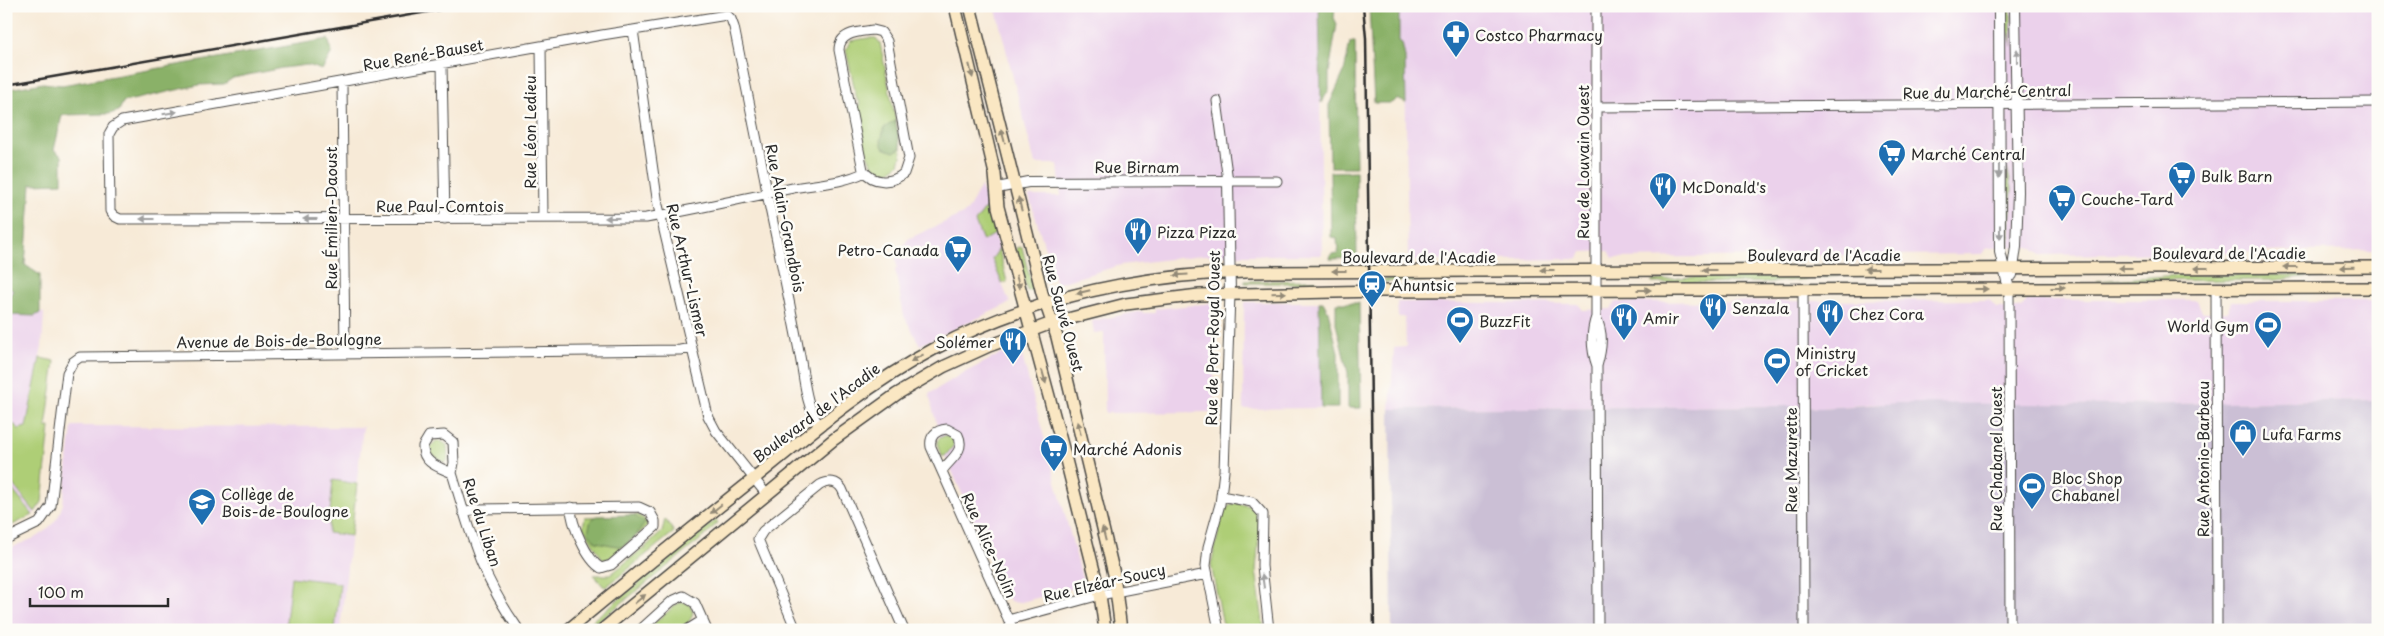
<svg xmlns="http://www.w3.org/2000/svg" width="2384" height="636" viewBox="0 0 2384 636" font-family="'Playpen Sans',sans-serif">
<rect width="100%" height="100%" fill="#fdfcf7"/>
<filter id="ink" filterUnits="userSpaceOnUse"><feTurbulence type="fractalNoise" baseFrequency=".02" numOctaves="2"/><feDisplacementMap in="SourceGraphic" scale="10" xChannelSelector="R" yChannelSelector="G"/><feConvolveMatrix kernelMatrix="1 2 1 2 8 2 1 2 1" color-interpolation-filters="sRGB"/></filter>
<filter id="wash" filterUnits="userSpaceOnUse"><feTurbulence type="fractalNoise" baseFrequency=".0096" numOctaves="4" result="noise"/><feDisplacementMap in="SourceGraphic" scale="20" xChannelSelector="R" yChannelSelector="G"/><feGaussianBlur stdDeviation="1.12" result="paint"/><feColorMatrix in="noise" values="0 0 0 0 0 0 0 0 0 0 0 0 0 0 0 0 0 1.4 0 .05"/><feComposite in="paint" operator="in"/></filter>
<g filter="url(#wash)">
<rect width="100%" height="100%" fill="#f7ead7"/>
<path fill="#ebd1eb" d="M995 6H1319L1322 255H1202L1121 265 1056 284 1029 196H1061L1058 164H1035Z
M1399 6H2378V250L2041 255 2030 247 1986 248 1982 254 1613 258 1609 251 1582 252 1579 259 1408 261 1405 57 1399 42Z
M31 183 25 265 40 275V312L44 313 42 347 26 426 50 427 40 506 33 515 6 528V184Z
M981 186 988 205 1007 282 1002 284 1010 303 920 345 904 316 895 269 897 268 896 258 908 239 967 212Z
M1989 300 1996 308H2022L2027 300H2197L2202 312H2228L2231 301H2378V400L2122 405 1875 404 1821 408 1789 406 1390 409 1394 348 1406 347 1405 317H1398L1397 302 1578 304 1583 310 1611 309 1615 302Z
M1244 302H1319L1321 408 1243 409Z
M1213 303 1218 307 1217 353 1213 354 1214 412 1105 413 1104 332 1094 333 1092 321 1142 311 1143 313H1155V309Z
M1016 349 1021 352 1083 581 1081 586 1018 603 1010 601 943 451 929 394 958 376 999 355Z
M72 426 363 427 340 630H6V550L39 536 49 528 58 517 63 504Z"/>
<path fill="#cbbfd5" d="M2378 400V630H1392L1390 409 1789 406 1821 408 1899 403 2122 405Z"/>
<path fill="#aece76" stroke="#6c7c50" d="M2006 6H2011L2012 46 2007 28Z
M867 38H876L880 43 902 152 899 164 888 172C863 175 862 125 858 106H860L859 100H857L846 50 850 41Z
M2007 168 2012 188 2009 249H2007Z
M988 205 995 234 983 241 975 222Z
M1022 247 1033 290 1027 291 1016 248Z
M999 249 1007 282 1002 283 992 259Z
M2180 275H2313V276L2276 280 2096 281Z
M1840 276 1775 282 1652 283V281L1690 277Z
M1397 278H1461V280L1378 282V280Z
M1316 280V283H1245V281Z
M6 321 10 328 7 393H6Z
M40 358 55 361 46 427H50L42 502 35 512 6 476 7 423 15 425 18 429 26 427Z
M946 435 953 439 954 445 945 456H941L937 443 939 438Z
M436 441H441L447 445 448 460 445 463 430 453 429 448Z
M333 480 357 484 351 536 328 533Z
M6 482 33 515 6 528Z
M1235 503 1250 506 1258 515 1260 525 1256 570 1264 630H1224L1211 565 1224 509Z
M638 515 647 521V527L610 558 603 560 583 527 585 517Z
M665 519 674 532 606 587 603 586 594 575H610L642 549H646L645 547 662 532Z
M716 520 718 522 706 535 588 630 593 620Z
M291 577 340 583 335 630H285Z
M684 602 689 604 693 612C689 634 663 630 646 630L677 604Z"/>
<path fill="#8ab167" stroke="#5a6e49" d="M1319 6H1335L1334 18 1337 24 1329 72V90L1321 103Z
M1369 6H1399V41L1402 43 1405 57 1406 103 1397 99 1391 103H1374Z
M328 39 332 52 322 70 307 65 282 68 233 78 224 84 199 85 123 102 119 111 109 114 62 115 54 150 62 156V183L31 184 25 265 40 275V313L35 316 7 315V301L13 290 6 286V92L9 89 43 83 62 85Z
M1350 42H1355L1356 167H1330L1329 105 1344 72Z
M895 121 901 148 894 152 883 148 881 141 884 128Z
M1356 171 1357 258 1330 259 1331 254 1338 253 1337 238 1331 237 1330 172Z
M1319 302H1323L1328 311 1338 352V408H1321Z
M1336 303H1359L1361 408H1348V373L1336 324Z
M633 515 645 523 635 537 622 547 596 542 588 532 591 520 597 516Z"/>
</g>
<g filter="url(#ink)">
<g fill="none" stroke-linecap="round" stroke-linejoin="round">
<g stroke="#4a4845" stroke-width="11">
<path id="minor" d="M1596 6V317C1590 334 1591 349 1597 366L1598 630
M633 30 658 205 708 416 716 431 767 495
M873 30 881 32 887 41 909 158 904 173C892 184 873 184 863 170L839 50C839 32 859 32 873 30Z
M541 46 543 218
M442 65 445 219
M342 83 345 354
M1217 101 1228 181H1277
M1596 107 2378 102
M2009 289 2010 630
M2216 289 2217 630
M1803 290 1804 630
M1596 317C1604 334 1602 348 1597 366
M819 425C805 406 804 374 799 351 789 299 778 246 767 194L765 180 734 27 731 19 727 15 602 35 122 121 113 127 109 134 110 211 114 216 120 219 646 218C695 210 744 198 793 188 816 184 844 183 865 172
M942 471C950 459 966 451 958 435L947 429C936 430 929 436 931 447L1013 630
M452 473C439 467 422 463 423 446L429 436 444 435 453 442 454 463 452 473C471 535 480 575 519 630
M1221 496 1252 502 1263 514 1262 566 1269 630
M463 512 476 509 639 507 650 512 655 521V527L611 565 601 568C587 560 571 524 571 507
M6 539 39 523 51 506 67 373 73 362 80 357 680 350 692 348
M1008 620 1100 595 1207 574
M640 630 672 601 683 596 695 603 707 630
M687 630 703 620
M796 630 758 539 763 531 820 485C829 480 837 481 842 489L904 630
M1219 630 1206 566 1208 547 1220 504 1224 471 1230 294"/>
</g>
<g stroke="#4a4845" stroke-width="12">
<path id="tertiary" d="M1999 6 2000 252 2009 289
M997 188 1028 182 1228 181 1230 294
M2012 275 2016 247 2018 192 2015 6"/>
</g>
<g stroke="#4a4845" stroke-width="14">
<path id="secondary" d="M955 6 995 174 998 207 1064 452 1100 595 1105 630
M970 6 1042 293 1057 337 1114 574 1121 630
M568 630C632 577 696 525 761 473 816 428 870 383 934 349 1030 298 1136 275 1245 272L2378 267
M602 630 833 440 897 394 943 367 989 346 1052 323 1126 304 1199 295 1381 291 2378 288"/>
</g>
<use href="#minor" stroke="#fff" stroke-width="9"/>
<use href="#tertiary" stroke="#fff" stroke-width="10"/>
<use href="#secondary" stroke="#fae7c3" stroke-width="11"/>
<path stroke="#2b2b2b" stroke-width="2.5" d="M1363 6 1366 38 1374 630
M6 85 462 6"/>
</g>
<defs><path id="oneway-solid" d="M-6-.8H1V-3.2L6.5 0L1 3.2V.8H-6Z" transform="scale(1.25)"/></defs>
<g fill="#a0a0a0">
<use href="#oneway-solid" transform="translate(2017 56) rotate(-90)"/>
<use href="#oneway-solid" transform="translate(170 113) rotate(-10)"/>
<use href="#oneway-solid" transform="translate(1999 171) rotate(90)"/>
<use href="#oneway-solid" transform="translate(612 218) rotate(180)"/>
<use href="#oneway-solid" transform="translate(147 219) rotate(180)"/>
<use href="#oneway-solid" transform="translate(310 219) rotate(-180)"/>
<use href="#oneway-solid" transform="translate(2000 232) rotate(90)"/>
<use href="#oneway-solid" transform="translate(1263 581) rotate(-98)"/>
</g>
<g fill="#928977">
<use href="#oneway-solid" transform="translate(971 71) rotate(76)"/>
<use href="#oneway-solid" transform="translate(1003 136) rotate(-105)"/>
<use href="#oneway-solid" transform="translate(1020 204) rotate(-104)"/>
<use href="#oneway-solid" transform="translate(2290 267) rotate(180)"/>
<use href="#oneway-solid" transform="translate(2347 267) rotate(179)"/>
<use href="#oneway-solid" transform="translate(2125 268) rotate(-180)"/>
<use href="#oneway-solid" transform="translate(2201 268) rotate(180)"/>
<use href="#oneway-solid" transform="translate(1871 269) rotate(180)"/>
<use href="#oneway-solid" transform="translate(1547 270) rotate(180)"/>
<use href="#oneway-solid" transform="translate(1709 270) rotate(180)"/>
<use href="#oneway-solid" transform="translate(1339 271) rotate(180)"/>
<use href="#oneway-solid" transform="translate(1181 275) rotate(176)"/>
<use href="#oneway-solid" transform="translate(1018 282) rotate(75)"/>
<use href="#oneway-solid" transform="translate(2058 288)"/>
<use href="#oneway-solid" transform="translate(1981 289)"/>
<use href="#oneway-solid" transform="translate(1644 290)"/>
<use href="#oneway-solid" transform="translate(1083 292) rotate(166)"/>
<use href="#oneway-solid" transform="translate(1279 293) rotate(-1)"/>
<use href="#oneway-solid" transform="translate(917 358) rotate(151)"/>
<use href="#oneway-solid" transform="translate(1044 377) rotate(74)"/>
<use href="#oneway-solid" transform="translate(1079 428) rotate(-104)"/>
<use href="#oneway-solid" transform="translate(716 509) rotate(141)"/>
<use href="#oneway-solid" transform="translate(1104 534) rotate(-104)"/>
<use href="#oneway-solid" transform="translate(640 599) rotate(-39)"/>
</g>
</g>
<defs>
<g id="pharmacy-pin" transform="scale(1.4375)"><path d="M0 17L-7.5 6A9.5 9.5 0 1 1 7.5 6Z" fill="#1f6fb2" stroke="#fdfcf7"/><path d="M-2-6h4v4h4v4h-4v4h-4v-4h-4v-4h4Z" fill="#fff"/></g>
<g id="supermarket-pin" transform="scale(1.4375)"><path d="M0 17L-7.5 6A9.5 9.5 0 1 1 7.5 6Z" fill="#1f6fb2" stroke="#fdfcf7"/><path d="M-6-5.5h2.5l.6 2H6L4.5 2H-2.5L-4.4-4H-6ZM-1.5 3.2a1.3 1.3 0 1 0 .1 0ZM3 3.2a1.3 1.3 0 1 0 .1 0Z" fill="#fff"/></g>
<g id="restaurant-pin" transform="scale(1.4375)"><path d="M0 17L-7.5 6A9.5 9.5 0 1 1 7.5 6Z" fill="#1f6fb2" stroke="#fdfcf7"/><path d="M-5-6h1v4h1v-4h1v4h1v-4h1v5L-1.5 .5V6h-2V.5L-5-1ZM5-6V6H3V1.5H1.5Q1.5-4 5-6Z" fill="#fff"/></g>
<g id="station-pin" transform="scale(1.4375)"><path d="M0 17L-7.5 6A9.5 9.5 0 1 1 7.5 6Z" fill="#1f6fb2" stroke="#fdfcf7"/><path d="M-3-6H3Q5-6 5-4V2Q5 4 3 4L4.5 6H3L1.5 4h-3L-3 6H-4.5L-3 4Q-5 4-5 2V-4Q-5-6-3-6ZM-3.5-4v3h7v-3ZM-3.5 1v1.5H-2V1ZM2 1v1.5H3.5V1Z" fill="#fff"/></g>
<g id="stadium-pin" transform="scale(1.4375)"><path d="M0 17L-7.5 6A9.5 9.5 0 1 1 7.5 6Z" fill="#1f6fb2" stroke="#fdfcf7"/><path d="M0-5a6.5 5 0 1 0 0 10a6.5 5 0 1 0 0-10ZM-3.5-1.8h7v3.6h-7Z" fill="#fff"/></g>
<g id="shop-pin" transform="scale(1.4375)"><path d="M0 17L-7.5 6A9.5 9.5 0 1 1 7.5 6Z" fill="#1f6fb2" stroke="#fdfcf7"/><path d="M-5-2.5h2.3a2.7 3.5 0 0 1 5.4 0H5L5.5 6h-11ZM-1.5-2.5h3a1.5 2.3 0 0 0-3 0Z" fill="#fff"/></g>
<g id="university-pin" transform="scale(1.4375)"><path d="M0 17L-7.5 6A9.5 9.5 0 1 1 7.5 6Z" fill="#1f6fb2" stroke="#fdfcf7"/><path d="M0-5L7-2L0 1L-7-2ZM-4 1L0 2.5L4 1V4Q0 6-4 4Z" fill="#fff"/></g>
</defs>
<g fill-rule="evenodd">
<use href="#pharmacy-pin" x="1456" y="34"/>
<use href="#supermarket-pin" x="1892" y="153"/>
<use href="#supermarket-pin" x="2182" y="175"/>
<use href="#restaurant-pin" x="1663" y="186"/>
<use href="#supermarket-pin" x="2062" y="198"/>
<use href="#restaurant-pin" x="1138" y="231"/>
<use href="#supermarket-pin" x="958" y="249"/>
<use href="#station-pin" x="1372" y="284"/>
<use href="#restaurant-pin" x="1713" y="307"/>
<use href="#restaurant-pin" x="1830" y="313"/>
<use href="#restaurant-pin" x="1624" y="317"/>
<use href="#stadium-pin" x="1460" y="320"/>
<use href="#stadium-pin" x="2268" y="325"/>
<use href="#restaurant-pin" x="1013" y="341"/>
<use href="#stadium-pin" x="1777" y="361"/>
<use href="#shop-pin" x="2243" y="433"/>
<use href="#supermarket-pin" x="1054" y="448"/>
<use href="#stadium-pin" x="2032" y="486"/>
<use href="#university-pin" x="202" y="502"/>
</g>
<g text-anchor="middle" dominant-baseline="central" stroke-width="5" stroke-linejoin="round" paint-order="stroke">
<g font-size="15" fill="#2b2b2b" stroke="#fdfcf7" text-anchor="start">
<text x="1475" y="34">Costco Pharmacy</text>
<text x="1911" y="153">Marché Central</text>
<text x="2201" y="175">Bulk Barn</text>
<text x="1682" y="186">McDonald's</text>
<text x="2081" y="198">Couche-Tard</text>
<text x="1157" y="231">Pizza Pizza</text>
<text x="939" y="249" text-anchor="end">Petro-Canada</text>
<text x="1391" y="284">Ahuntsic</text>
<text x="1732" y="307">Senzala</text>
<text x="1849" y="313">Chez Cora</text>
<text x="1643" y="317">Amir</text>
<text x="1479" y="320">BuzzFit</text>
<text x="2249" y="325" text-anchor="end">World Gym</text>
<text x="994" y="341" text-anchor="end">Solémer</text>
<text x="1796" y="352">Ministry<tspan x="1796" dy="17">of Cricket</tspan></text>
<text x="2262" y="433">Lufa Farms</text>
<text x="1073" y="448">Marché Adonis</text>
<text x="2051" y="477">Bloc Shop<tspan x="2051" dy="17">Chabanel</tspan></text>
<text x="221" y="493">Collège de<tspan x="221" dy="17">Bois-de-Boulogne</tspan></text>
</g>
<g font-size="15" fill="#2b2b2b" stroke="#fdfcf7">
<text transform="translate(423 54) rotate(-10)">Rue René-Bauset</text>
<text transform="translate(1987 91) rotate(-1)">Rue du Marché-Central</text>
<text transform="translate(529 132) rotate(-90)">Rue Léon Ledieu</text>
<text transform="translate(1582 162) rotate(-90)">Rue de Louvain Ouest</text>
<text x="1137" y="166">Rue Birnam</text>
<text x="440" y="205">Rue Paul-Comtois</text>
<text transform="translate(330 218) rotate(-90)">Rue Émilien-Daoust</text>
<text transform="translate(786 218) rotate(79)">Rue Alain-Grandbois</text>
<text x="2229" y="252">Boulevard de l'Acadie</text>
<text x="1824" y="254">Boulevard de l'Acadie</text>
<text x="1419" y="256">Boulevard de l'Acadie</text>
<text transform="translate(688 270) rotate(77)">Rue Arthur-Lismer</text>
<text transform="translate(1064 313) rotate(75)">Rue Sauvé Ouest</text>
<text transform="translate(1212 338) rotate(-89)">Rue de Port-Royal Ouest</text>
<text transform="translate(279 340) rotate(-1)">Avenue de Bois-de-Boulogne</text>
<text transform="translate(816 412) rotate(-37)">Boulevard de l'Acadie</text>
<text transform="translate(1995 459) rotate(-90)">Rue Chabanel Ouest</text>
<text transform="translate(2202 459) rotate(-90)">Rue Antonio-Barbeau</text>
<text transform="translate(1790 460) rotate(-90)">Rue Mazurette</text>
<text transform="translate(483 522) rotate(72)">Rue du Liban</text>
<text transform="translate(990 545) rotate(66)">Rue Alice-Nolin</text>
<text transform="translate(1104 582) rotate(-13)">Rue Elzéar-Soucy</text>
</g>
</g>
<rect width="2384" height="636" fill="none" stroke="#fdfcf7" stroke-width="25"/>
<path d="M30 598v8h138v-8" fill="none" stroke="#2b2b2b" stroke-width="2.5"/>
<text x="38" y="598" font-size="15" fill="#2b2b2b" stroke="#fdfcf7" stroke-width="4" paint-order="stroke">100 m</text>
</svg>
